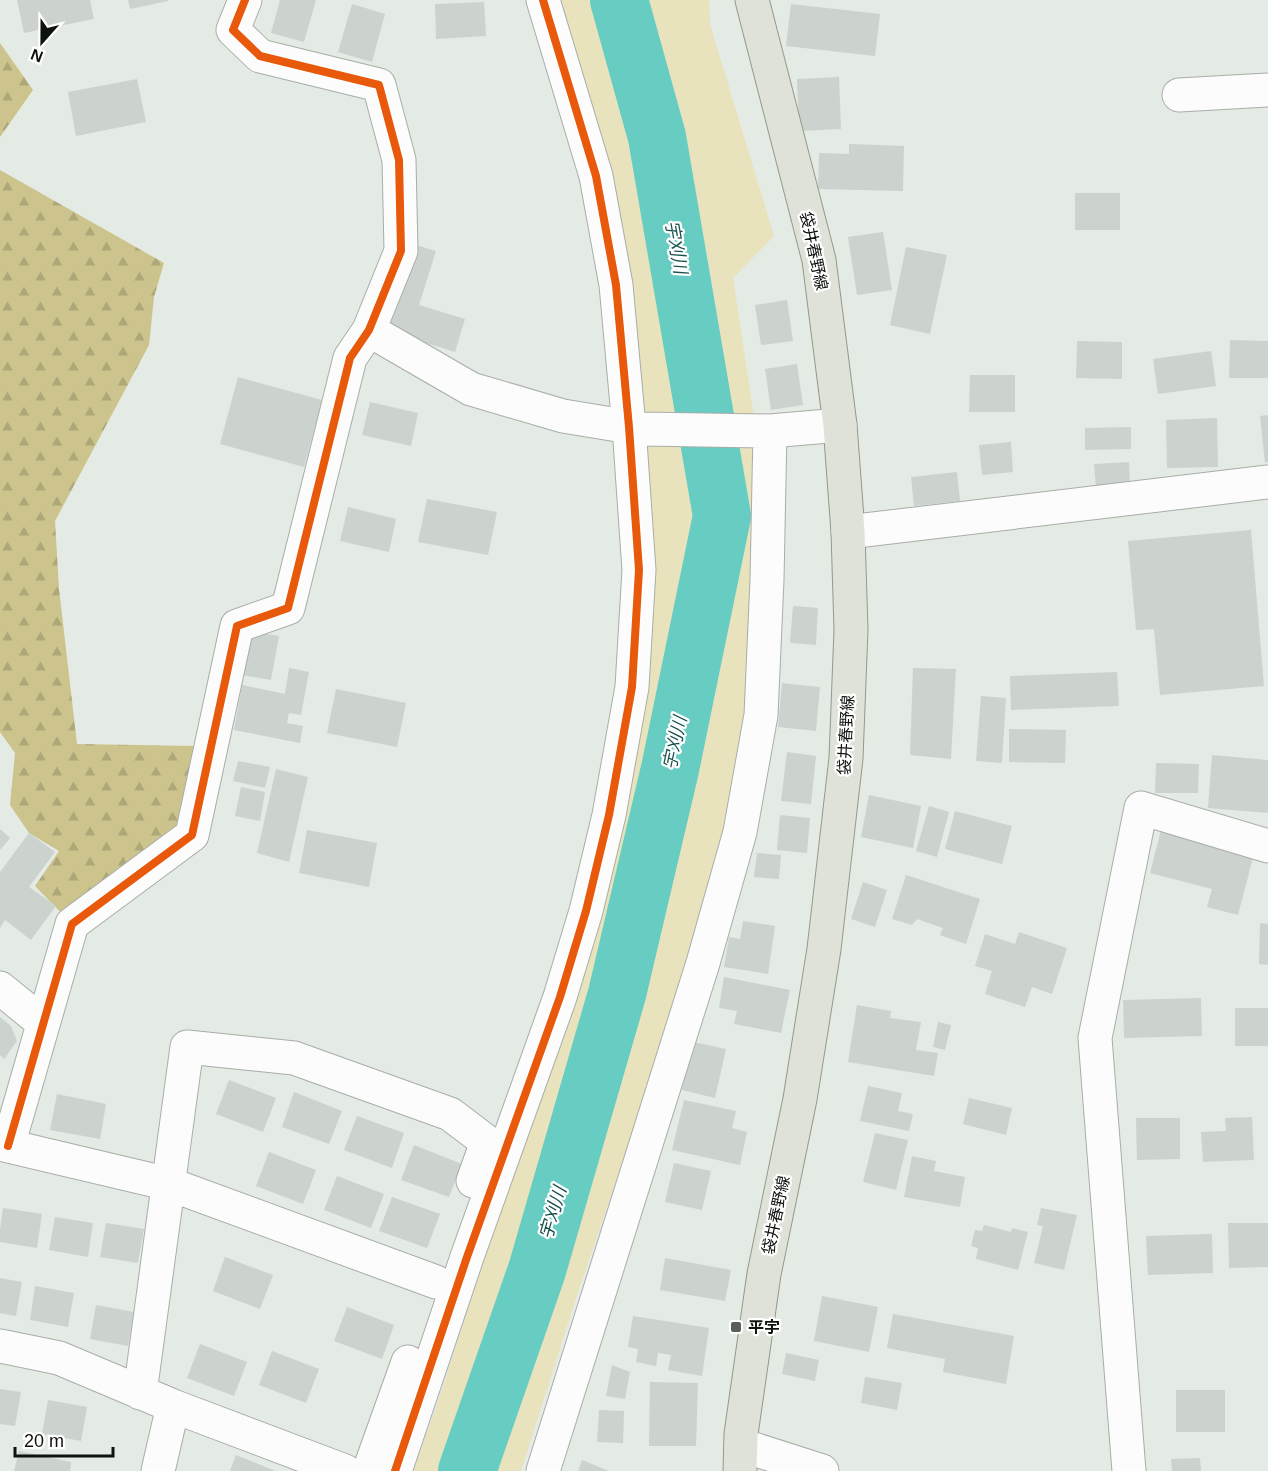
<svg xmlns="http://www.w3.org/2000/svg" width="1268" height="1471" viewBox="0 0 1268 1471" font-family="Arial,'Noto Sans JP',sans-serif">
<defs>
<pattern id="forest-firs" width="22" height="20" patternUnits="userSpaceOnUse" patternTransform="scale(1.5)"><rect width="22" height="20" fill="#ccc48c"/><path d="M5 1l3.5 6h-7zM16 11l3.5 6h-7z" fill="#aea878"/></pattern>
</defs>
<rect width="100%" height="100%" fill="#e4eae4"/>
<path fill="#e8e3bc" d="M552 0H709L710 24 774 236 733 278 758 444 744 810 579 1289 521 1471H413L436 1408 597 910 649 533Z"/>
<path fill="url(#forest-firs)" d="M0 43 33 90 0 137Z
M0 170 164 263 154 297 149 345 55 521 59 589 77 744 194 746 184 841 72 924 35 886 59 851 29 833 10 805 15 753 0 732Z"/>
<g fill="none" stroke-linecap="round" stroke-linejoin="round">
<path stroke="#67cdc3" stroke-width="58" d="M467 1471 537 1270 617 994 670 769 722 516 657 137 619 0"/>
</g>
<path fill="#ccd2ce" d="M17 0H90L94 19 24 33Z
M128 0H168V1L130 9Z
M280 0H316L304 42 271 33Z
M484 2 486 36 436 39 435 4Z
M352 4 385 14 372 62 338 52Z
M791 4 880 14 875 56 786 46Z
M839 77 841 129 799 131 797 79Z
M137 79 146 122 76 136 68 92Z
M849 144 904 146 903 191 818 189 819 153 849 154Z
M1075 193H1120V230H1075Z
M883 232 892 290 857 295 848 237Z
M406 242 436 251 419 305 465 319 455 352 380 329Z
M906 247 947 255 930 334 890 325Z
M787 300 793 341 761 345 755 305Z
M1230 340 1268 341V378H1229Z
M1077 341 1122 342V379L1076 378Z
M1211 351 1216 386 1158 394 1153 359Z
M797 364 803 405 771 410 765 369Z
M970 375H1015V412H969Z
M238 377 322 400 304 467 220 444Z
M370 402 418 413 411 446 362 435Z
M1268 415V462L1265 463 1260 416Z
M1217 418 1218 467 1167 468 1166 420Z
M1131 427V449L1085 450V428Z
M1011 442 1013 472 982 475 979 445Z
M1129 462 1130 484 1096 487 1094 464Z
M957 472 960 501 914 506 911 477Z
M427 499 497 512 488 555 418 542Z
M348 507 396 519 389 552 340 541Z
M1251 530 1264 686 1160 695 1154 629 1136 630 1128 541Z
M793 606 818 608 816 645 790 643Z
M250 631 279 636 271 680 242 675Z
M289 668 309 672 301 715 289 713 287 723 303 726 300 743 234 730 242 685 285 694Z
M913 668 956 669 951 759 910 755Z
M1117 672 1119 706 1011 710 1010 676Z
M782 683 820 687 816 731 778 727Z
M336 689 406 703 397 747 327 733Z
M981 696 1006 698 1002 763 976 761Z
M1009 729 1066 730 1065 763 1009 762Z
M787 752 816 756 811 804 781 801Z
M1212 755 1268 760V813L1208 808Z
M238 761 270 767 265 788 233 781Z
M1156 763 1199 764 1198 793H1155Z
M276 769 308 777 289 862 257 853Z
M241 787 265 792 260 821 235 816Z
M869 795 921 806 913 848 861 837Z
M929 806 949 812 937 857 916 851Z
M955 811 1012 826 1002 864 945 849Z
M780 815 810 818 807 853 777 850Z
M1162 826 1255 850 1238 915 1207 907 1212 889 1150 873Z
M0 829 10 838 0 850Z
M307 830 377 843 369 887 299 873Z
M29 833 55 852 29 887 56 906 31 940 5 920 0 928V872Z
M757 853 781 855 779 879 754 877Z
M906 875 980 899 966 944 940 935 943 928 917 919 912 925 892 919Z
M863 882 887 890 875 927 851 919Z
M743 921 775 926 768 974 724 967 729 937 740 939Z
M1260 923 1268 924V965L1259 964Z
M1019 932 1067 948 1052 994 1032 987 1025 1007 985 994 992 971 975 966 985 934 1015 944Z
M724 977 790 990 781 1033 734 1024 737 1011 719 1008Z
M1201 998 1202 1036 1124 1038 1123 1000Z
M857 1005 891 1011 890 1018 921 1022 916 1050 938 1053 934 1076 848 1062Z
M1235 1008H1268V1046H1235Z
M0 1017 11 1026 17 1041 4 1059 0 1055Z
M938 1022 951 1025 945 1050 933 1047Z
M693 1042 726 1049 715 1098 682 1090Z
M229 1080 276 1098 263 1132 216 1114Z
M868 1086 902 1093 898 1111 913 1114 909 1131 860 1121Z
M294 1092 342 1111 329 1144 282 1127Z
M57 1094 106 1104 100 1139 50 1130Z
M969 1098 1012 1108 1006 1135 963 1124Z
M684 1100 736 1111 732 1128 747 1132 740 1165 672 1150Z
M357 1116 404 1133 392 1168 344 1150Z
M1252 1117 1254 1160 1203 1162 1201 1132 1226 1131 1225 1118Z
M1136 1118H1180V1159L1137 1160Z
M875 1133 908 1140 896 1190 863 1182Z
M414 1145 462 1164 449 1197 401 1180Z
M269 1152 316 1170 303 1204 256 1186Z
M912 1156 936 1161 934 1171 965 1177 960 1207 904 1197Z
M674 1163 711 1171 702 1210 665 1202Z
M337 1176 384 1194 371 1228 324 1210Z
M392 1197 440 1214 427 1248 379 1231Z
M3 1208 42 1214 37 1248 0 1242V1230Z
M1041 1208 1077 1215 1064 1270 1034 1263 1043 1226 1037 1225Z
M55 1217 93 1223 88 1257 49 1250Z
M106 1223 144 1229 138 1263 100 1257Z
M1228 1223H1268V1267L1229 1268Z
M984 1225 1011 1232 1012 1228 1028 1232 1018 1270 976 1259 978 1248 971 1246 975 1230 982 1231Z
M1212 1234 1213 1273 1148 1275 1146 1236Z
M225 1257 273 1275 260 1309 213 1291Z
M665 1258 731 1270 725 1301 660 1290Z
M0 1278 22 1282 16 1316 0 1313Z
M35 1286 74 1293 68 1327 30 1320Z
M822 1296 878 1307 869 1352 814 1341Z
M96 1305 134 1312 128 1346 90 1339Z
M347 1307 394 1325 382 1359 334 1341Z
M893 1314 1014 1336 1006 1384 943 1372 945 1359 887 1348Z
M633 1316 709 1328 702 1376 668 1370 671 1355 658 1353 656 1366 636 1362 638 1349 628 1347Z
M200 1344 247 1362 234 1396 187 1378Z
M272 1351 319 1369 306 1403 259 1385Z
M786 1353 819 1360 815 1381 782 1374Z
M612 1365 630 1372 625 1399 606 1396Z
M865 1377 902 1383 897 1410 861 1403Z
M650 1382 698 1383 696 1446H649Z
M0 1389 21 1392 15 1426 0 1424Z
M1176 1390H1225V1432H1176Z
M48 1400 87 1407 81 1441 42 1434Z
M599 1410 624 1411 623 1443 597 1442Z
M19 1451 71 1462 70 1471H14Z
M236 1455 276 1471H230Z
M1200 1458 1201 1471H1172L1171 1459Z
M582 1460 609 1471H578Z"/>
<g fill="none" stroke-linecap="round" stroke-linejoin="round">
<g stroke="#a9ada8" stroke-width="35">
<path id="minor" d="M1179 95 1268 90
M369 330 471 389 563 416 642 429 770 431 840 425
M848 532 1268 482
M0 988 43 1023
M0 1144 169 1184 436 1282
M8 1146 72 924 192 835 237 626 288 608 350 358 369 330 401 251 399 160 379 85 260 56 233 30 245 0
M0 1346 59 1358 173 1406 345 1471
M140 1393 187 1047 294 1058 450 1114 487 1142 473 1181
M741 1445 822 1471
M158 1471 173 1406
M369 1471 408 1362
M395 1471 467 1257 560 997 586 911 609 815 632 687 639 570 629 427 616 285 596 176 543 0
M543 1471 703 963 740 832 761 715 767 580 770 431
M1129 1471 1095 1038 1141 808 1268 846"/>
</g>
<g stroke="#94998a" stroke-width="35">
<path id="primary" d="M740 1471 741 1434 764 1274 800 1099 824 949 846 758 851 630 848 532 840 425 819 260 752 0"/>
</g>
<use href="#minor" stroke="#fbfcfb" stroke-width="33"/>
<use href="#primary" stroke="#dfe2d9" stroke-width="33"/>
<g stroke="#fff" stroke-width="11">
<path id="cycleway" d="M8 1146 72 924 192 835 237 626 288 608 350 358 369 330 401 251 399 160 379 85 260 56 233 30 245 0
M395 1471 467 1257 560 997 586 911 609 815 632 687 639 570 629 427 616 285 596 176 543 0"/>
</g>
<use href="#cycleway" stroke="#e8590c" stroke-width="8"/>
</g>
<rect fill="#5a5e59" stroke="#fff" stroke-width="2" x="730" y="1321" width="12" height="12" rx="3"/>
<g text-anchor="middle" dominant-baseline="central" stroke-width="4.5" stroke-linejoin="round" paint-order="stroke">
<g font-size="16" fill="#0f130e" stroke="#fff">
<text transform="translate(814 251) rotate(78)">袋井春野線</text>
<text transform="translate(846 735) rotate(-87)">袋井春野線</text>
<text transform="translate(776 1215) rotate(-78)">袋井春野線</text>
</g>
<g font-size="16" font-weight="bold" fill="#0f130e" stroke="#fff" text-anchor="start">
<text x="748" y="1327">平宇</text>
</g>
<g font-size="18" font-style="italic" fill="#18514c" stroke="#fff">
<text transform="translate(676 247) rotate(80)">宇刈川</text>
<text transform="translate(675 743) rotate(-78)">宇刈川</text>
<text transform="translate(553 1213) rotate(-74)">宇刈川</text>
</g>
</g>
<g transform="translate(42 42) rotate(201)" stroke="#ffffff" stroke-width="4.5" paint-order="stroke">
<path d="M0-4.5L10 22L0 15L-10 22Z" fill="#0f130e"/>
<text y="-9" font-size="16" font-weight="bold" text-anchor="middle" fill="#0f130e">N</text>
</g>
<path d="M15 1447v9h98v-9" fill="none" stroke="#0f130e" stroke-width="3"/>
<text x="24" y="1447" font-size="18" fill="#0f130e" stroke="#ffffff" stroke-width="4.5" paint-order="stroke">20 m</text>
</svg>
